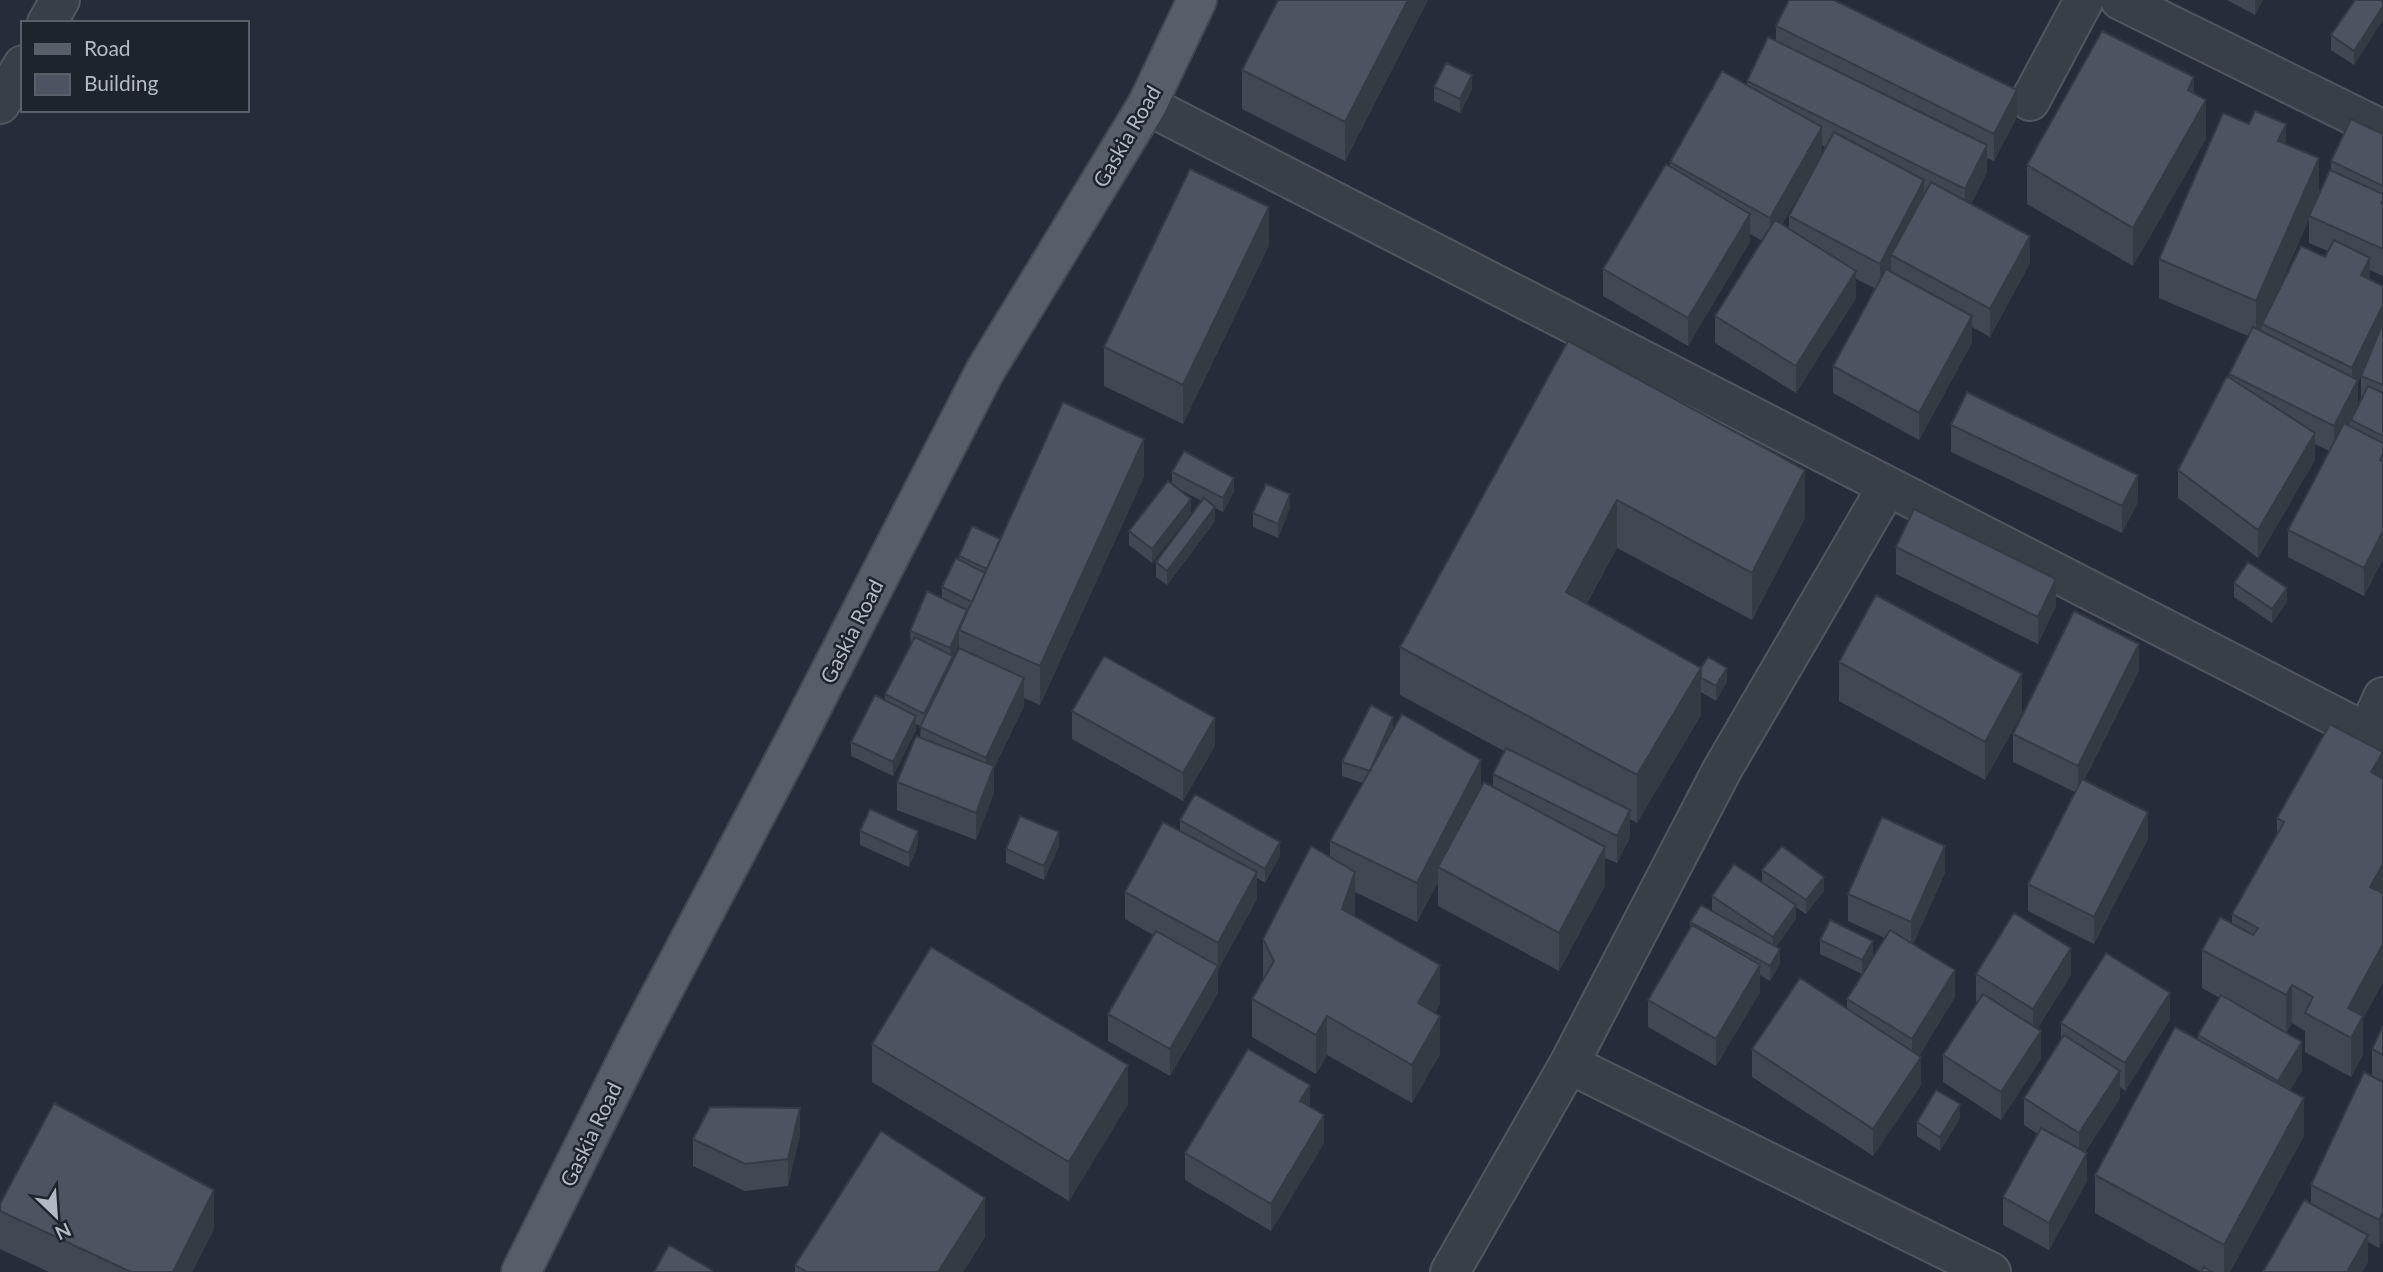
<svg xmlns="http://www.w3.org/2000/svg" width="2383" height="1272" viewBox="0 0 2383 1272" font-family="Lato,sans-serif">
<rect width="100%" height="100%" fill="#262c39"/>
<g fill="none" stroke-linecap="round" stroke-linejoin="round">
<g stroke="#515761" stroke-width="42">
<path id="minor" d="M2120 0 2383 130
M47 23 60 0
M2030 101 2084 0
M0 104 23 65
M1147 105 2383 741
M2367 733 2383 697
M1569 1064 1991 1272
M1450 1272 1569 1064 1722 770 1887 487"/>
</g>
<g stroke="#424852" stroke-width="42">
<path id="major" d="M521 1272 637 1040 795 740 985 371 1147 105 1197 0"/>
</g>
<use href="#minor" stroke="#393f49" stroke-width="38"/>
<use href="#major" stroke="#575d69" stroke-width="38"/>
</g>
<path fill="#414854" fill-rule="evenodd" d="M1278 0H1428L1345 161 1242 109V70Z
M2227 0H2263L2255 15Z
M2355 0 2354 65 2331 50V35Z
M1776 26 2017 117 1994 161 1987 158V172L1971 204 2030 263 1990 337 1972 327V343L1919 440 1833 393V366L1876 289 1856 279V298L1796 393 1715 343V316L1762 241 1750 234V242L1688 346 1603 296V269L1670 167V162L1747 85V81L1776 41ZM1822 145 1825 147 1789 216V228L1782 224 1822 154Z
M1434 87 1472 89 1460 113 1434 101Z
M2194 94 2206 139 2133 266 2027 204V165Z
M2383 134V276L2370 270V280L2383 286V559L2364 596 2288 557V530L2329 451 2315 444V460L2258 558 2178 498V470L2229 377V374L2248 336 2159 298V259L2286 144 2319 194 2331 171V161ZM2309 219V243L2328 251 2325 257 2271 306ZM2361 376V399L2358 405V383Z
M1269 245 1183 424 1104 386V347Z
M1568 341 1805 518 1752 620 1617 548 1587 603 1727 682 1716 701 1701 692V715L1637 823 1630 819V837L1617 863 1605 858V886L1559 971 1438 906V882L1417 922 1355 892V911L1354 916 1440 1004 1435 1013 1440 1054 1412 1103 1327 1055 1316 1074 1252 1037V999L1263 979V939L1330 858V841L1363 783 1342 776V762L1393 729 1481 787H1493V774L1504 751 1400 695V647Z
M1951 425 2138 502 2122 533 1951 452Z
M1172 472 1234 492 1223 512 1215 508V521L1167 585 1156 577V562L1202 501 1179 489 1191 513 1152 563 1129 545V531L1172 484Z
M1144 477 1040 705 1024 698V706L994 768V793L976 840 897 810V782L920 738 921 726 916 724V730L893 776 851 756V742L885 700V694L911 645 910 631 942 598V587L959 560V556L1000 539ZM959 644V648L953 660V657Z
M1290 508 1278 538 1253 527V513Z
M1896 547 2056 606 2038 644 1896 574Z
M2234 583 2287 602 2272 623 2234 597Z
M1839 662 2022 713 1985 780 1839 701Z
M2139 671 2084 780 2148 839 2094 944 2028 911V884L2075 792 2013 762V734Z
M1072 711 1215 746 1183 801 1072 739Z
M2330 724 2363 1019V1055L2351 1077 2305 1052V1031L2292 1023 2286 1033 2302 1070 2290 1090 2304 1136 2230 1272H2201L2095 1213V1175L2198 1040V1035L2220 998 2202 988V950L2232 924V914L2277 835V818Z
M1180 820 1280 856 1265 883 1257 878V899L1218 970V993L1170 1076 1108 1041V1014L1153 935 1125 919V892L1180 831Z
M860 831 918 845 909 867 860 845Z
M1059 846 1044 880 1006 863V849Z
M1762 870 1824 891 1806 914 1796 907V919L1776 947 1780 963 1770 981 1760 975V992L1716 1066 1648 1027V1000L1690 927V922L1712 910V896L1762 883Z
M1945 873 1913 944 1955 997 1919 1056 1921 1085 1873 1156 1752 1077V1049L1847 1009V999L1885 938 1848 921V894Z
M1820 940 1873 955 1862 974 1820 954Z
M1976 974 2071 975 2037 1029 2041 1059 2001 1120 1943 1082V1055L1978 1002 1976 1001Z
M2170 1020 2125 1091 2120 1087V1098L2085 1152 2087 1181 2049 1250 2003 1225V1197L2038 1134 2024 1125V1098L2061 1040V1023Z
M2383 1026V1239L2379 1248 2368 1242V1262L2362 1272H2263L2311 1204V1185L2372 1076V1049Z
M872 1044 1128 1104 1069 1201 872 1082Z
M1310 1107 1324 1143 1271 1231 1185 1180V1153Z
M1960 1118 1940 1151 1917 1136V1122Z
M800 1135 788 1186 745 1191 693 1166V1139Z
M0 1204 214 1229 192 1272H49L0 1249Z
M985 1237 963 1272H795V1265Z"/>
<path fill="#353b45" d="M1408 0H1428L1345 161V122Z
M2255 0H2263L2255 15Z
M2383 6V20L2354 65V51Z
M1472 75V89L1460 113V99Z
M2194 77V115L2188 90Z
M2017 90V117L1994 161V134Z
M2206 100V139L2133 266V228Z
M2286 124V163L2278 141Z
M1822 127V154L1770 245V218Z
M1987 145V172L1965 217V189Z
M2319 158V197L2309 216V219L2263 325 2262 324V327L2256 340V301Z
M1924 180V207L1891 255V270L1880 291V264Z
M1269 207V245L1183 424V385Z
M1750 214V242L1688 346V318Z
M2030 236V263L1990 337V309Z
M2370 258V285L2361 275Z
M1856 271V298L1796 393V366Z
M2383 305V333L2358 383V407L2334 454V426L2352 392V368Z
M1972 316V343L1919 440V413Z
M2315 433V460L2258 558V530Z
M1144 439V477L1040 705V666Z
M1805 470V518L1752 620V573Z
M2138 475V502L2122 533V506Z
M1234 478V492L1223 512V498Z
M1290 494V508L1278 538V524Z
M1191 499V513L1152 563V549Z
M1617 500V548L1566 639V592Z
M1215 507V521L1167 585V571Z
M2383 531V559L2364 596V568Z
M2056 579V606L2038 644V617Z
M2287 588V602L2272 623V609Z
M959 630V644L953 657V670L924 728V714L950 661V648Z
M2139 644V671L2078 793V766Z
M1701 668V715L1637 823V775Z
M1727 668V682L1716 701V686Z
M2022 674V713L1985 780V742Z
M1024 678V706L994 768V793L976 840V813L986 786V758Z
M916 716V730L893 776V762Z
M1393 717V731L1370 771Z
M1215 718V746L1183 801V773Z
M2383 753V791L2371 772Z
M1481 760V799L1438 867V882L1417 922V883Z
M1630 810V837L1617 863V836Z
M2148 812V839L2094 944V917Z
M918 831V845L909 867V853Z
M1059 832V846L1044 880V866Z
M1280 842V856L1265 883V869Z
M1945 846V873L1911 949V922Z
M1605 847V886L1559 971V933Z
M2383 864V903L2370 887Z
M1257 872V899L1218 970V943Z
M1355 872V911L1342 947V909Z
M1824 877V891L1806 914V900Z
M1796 905V919L1773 951V937Z
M1873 941V955L1862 974V960Z
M2383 944V983L2363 1019V1055L2351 1077V1038L2348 1008Z
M2071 948V975L2033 1036V1009Z
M1780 949V963L1770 981V966Z
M1440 965V1004L1418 1042V1003Z
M1760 965V992L1716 1066V1039Z
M1218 966V993L1170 1076V1049Z
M1955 970V997L1912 1067V1039Z
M2292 985V1023L2286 1034V995Z
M2170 993V1020L2125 1091V1063Z
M1327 1016V1055L1316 1074V1035Z
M1440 1016V1054L1412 1103V1065Z
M2041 1031V1059L2001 1120V1092Z
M2302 1042V1070L2278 1109V1081Z
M1921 1057V1085L1873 1156V1129Z
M1128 1065V1104L1069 1201V1162Z
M2120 1071V1098L2079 1160V1133Z
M1310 1085V1113L1300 1101Z
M2304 1098V1136L2230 1272H2224V1245Z
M1960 1104V1118L1940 1151V1137Z
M800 1108V1135L788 1186V1159Z
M1324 1115V1143L1271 1231V1204Z
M2087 1153V1181L2049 1250V1223Z
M214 1190V1229L192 1272H173Z
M985 1198V1237L963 1272H938Z
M2383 1212V1239L2379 1248V1220Z
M2368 1235V1262L2362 1272H2347Z"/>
<path fill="#4c5462" stroke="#353b45" stroke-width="2" d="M1278 0H1408L1345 122 1242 70Z
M1789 0H1834L2017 90 1994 134 1776 26Z
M2355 0H2381L2383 1V6L2354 51 2331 35Z
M2102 31 2194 77 2188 90 2206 100 2133 228 2027 165Z
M1768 37 1987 145 1965 189 1747 81Z
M1446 63 1472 75 1460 99 1434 87Z
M1722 71 1822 127 1770 218 1670 162Z
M2255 111 2286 124 2278 141 2319 158 2256 301 2159 259 2223 113 2249 124Z
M2351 119 2383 134V186L2331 161Z
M1834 132 1924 180 1880 264 1789 216Z
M1666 164 1750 214 1688 318 1603 269Z
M1190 169 1269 207 1183 385 1104 347Z
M2330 170 2383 194V200L2381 203 2383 204V249L2309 216Z
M1931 182 2030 236 1990 309 1891 255Z
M1775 220 1856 271 1796 366 1715 316Z
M2334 240 2370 258 2361 275 2383 286V305L2352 368 2262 324 2301 246 2325 257Z
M1886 269 1972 316 1919 413 1833 366Z
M2383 323V385L2361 376Z
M2253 327 2358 380 2334 426 2229 374Z
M1568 341 1805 470 1752 573 1617 500 1566 592 1701 668 1637 775 1400 647Z
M2227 376 2315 433 2258 530 2178 470Z
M2368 386 2383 393V436L2351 420Z
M1967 392 2138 475 2122 506 1951 425Z
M1063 402 1144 439 1040 666 959 630Z
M2344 423 2383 443V454L2380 460 2383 461V531L2364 568 2288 530Z
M1184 451 1234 478 1223 498 1172 472Z
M1168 481 1191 499 1152 549 1129 531Z
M1266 484 1290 494 1278 524 1253 513Z
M1204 498 1215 507 1167 571 1156 562Z
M1914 509 2056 579 2038 617 1896 547Z
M972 526 1000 539 987 569 959 556Z
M956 558 985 573 972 602 942 587Z
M2248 562 2287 588 2272 609 2234 583Z
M927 591 967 610 950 648 910 631Z
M1876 595 2022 674 1985 742 1839 662Z
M2074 611 2139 644 2078 766 2013 734Z
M915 637 953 656 924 714 885 694Z
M959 648 1024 678 986 758 920 727Z
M1104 656 1215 718 1183 773 1072 711Z
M1708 657 1727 668 1716 686 1701 678V668Z
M875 695 916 716 893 762 851 742Z
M1371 705 1393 717 1370 771 1342 762Z
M1402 714 1481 760 1417 883 1330 841Z
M2330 724 2383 752 2371 772 2383 779V864L2370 887 2383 893V944L2348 1008 2363 1016 2351 1038 2305 1013 2313 997 2292 985 2286 995 2202 950 2220 917 2253 935 2258 928 2232 914 2284 822 2277 818Z
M916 736 994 766 976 813 897 782Z
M1506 748 1630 810 1617 836 1493 774Z
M2082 779 2148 812 2094 917 2028 884Z
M1484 782 1605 847 1559 933 1438 867Z
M1195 794 1280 842 1265 869 1180 820Z
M870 809 918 831 909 853 860 831Z
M1020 816 1059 832 1044 866 1006 849Z
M1882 817 1945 846 1911 922 1848 894Z
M1163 822 1257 872 1218 943 1125 892Z
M1311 846 1355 872 1342 909 1440 965 1418 1003 1440 1016 1412 1065 1327 1016 1316 1035 1252 999 1274 961 1263 939Z
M1782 846 1824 877 1806 900 1762 870Z
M1734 864 1796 905 1773 937 1712 896Z
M1701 905 1780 949 1770 966 1690 922Z
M2014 913 2071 948 2033 1009 1976 974Z
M1830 920 1873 941 1862 960 1820 940Z
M1692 925 1760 965 1716 1039 1648 1000Z
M1890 930 1955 970 1912 1039 1847 999Z
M1156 931 1218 966 1170 1049 1108 1014Z
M931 947 1128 1065 1069 1162 872 1044Z
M2106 953 2170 993 2125 1063 2061 1023Z
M1800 978 1921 1057 1873 1129 1752 1049Z
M1983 994 2041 1031 2001 1092 1943 1055Z
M2221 995 2302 1042 2278 1081 2198 1035Z
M2383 1026V1055L2372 1049Z
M2175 1027 2304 1098 2224 1245 2095 1175Z
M2064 1035 2120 1071 2079 1133 2024 1098Z
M1248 1049 1310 1085 1300 1101 1324 1115 1271 1204 1185 1153Z
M2364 1072 2383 1082V1212L2379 1220 2311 1185Z
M1936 1090 1960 1104 1940 1137 1917 1122Z
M54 1103 214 1190 173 1272H131L0 1211V1204Z
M710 1107 800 1108 788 1159 745 1164 693 1139Z
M2041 1128 2087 1153 2049 1223 2003 1197Z
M881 1131 985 1198 938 1272H807L795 1265Z
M2304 1200 2368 1235 2347 1272H2263Z
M669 1245 712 1270 711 1272H654Z
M2204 1267 2212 1272H2201Z"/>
<g text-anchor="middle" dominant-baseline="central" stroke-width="5" stroke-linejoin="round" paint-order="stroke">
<g font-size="21" fill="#b4bac5" stroke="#1e242e">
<text transform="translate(1126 136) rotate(-60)">Gaskia Road</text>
<text transform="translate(851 631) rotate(-63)">Gaskia Road</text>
<text transform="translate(590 1134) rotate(-64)">Gaskia Road</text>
</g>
</g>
<rect x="21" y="21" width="228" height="91" fill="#1e242e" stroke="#5a606a" stroke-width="2"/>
<rect x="35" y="44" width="35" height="10" fill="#575d69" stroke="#5a606a" stroke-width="2"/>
<text x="84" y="56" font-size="21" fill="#b4bac5">Road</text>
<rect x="35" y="74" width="35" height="21" fill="#4c5462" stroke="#5a606a" stroke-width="2"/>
<text x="84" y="91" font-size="21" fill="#b4bac5">Building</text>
<g transform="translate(56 1216) rotate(155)" stroke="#1e242e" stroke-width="5" paint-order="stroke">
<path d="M0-5L12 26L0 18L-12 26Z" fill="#b4bac5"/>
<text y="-10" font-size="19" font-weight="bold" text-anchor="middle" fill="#b4bac5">N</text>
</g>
</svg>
